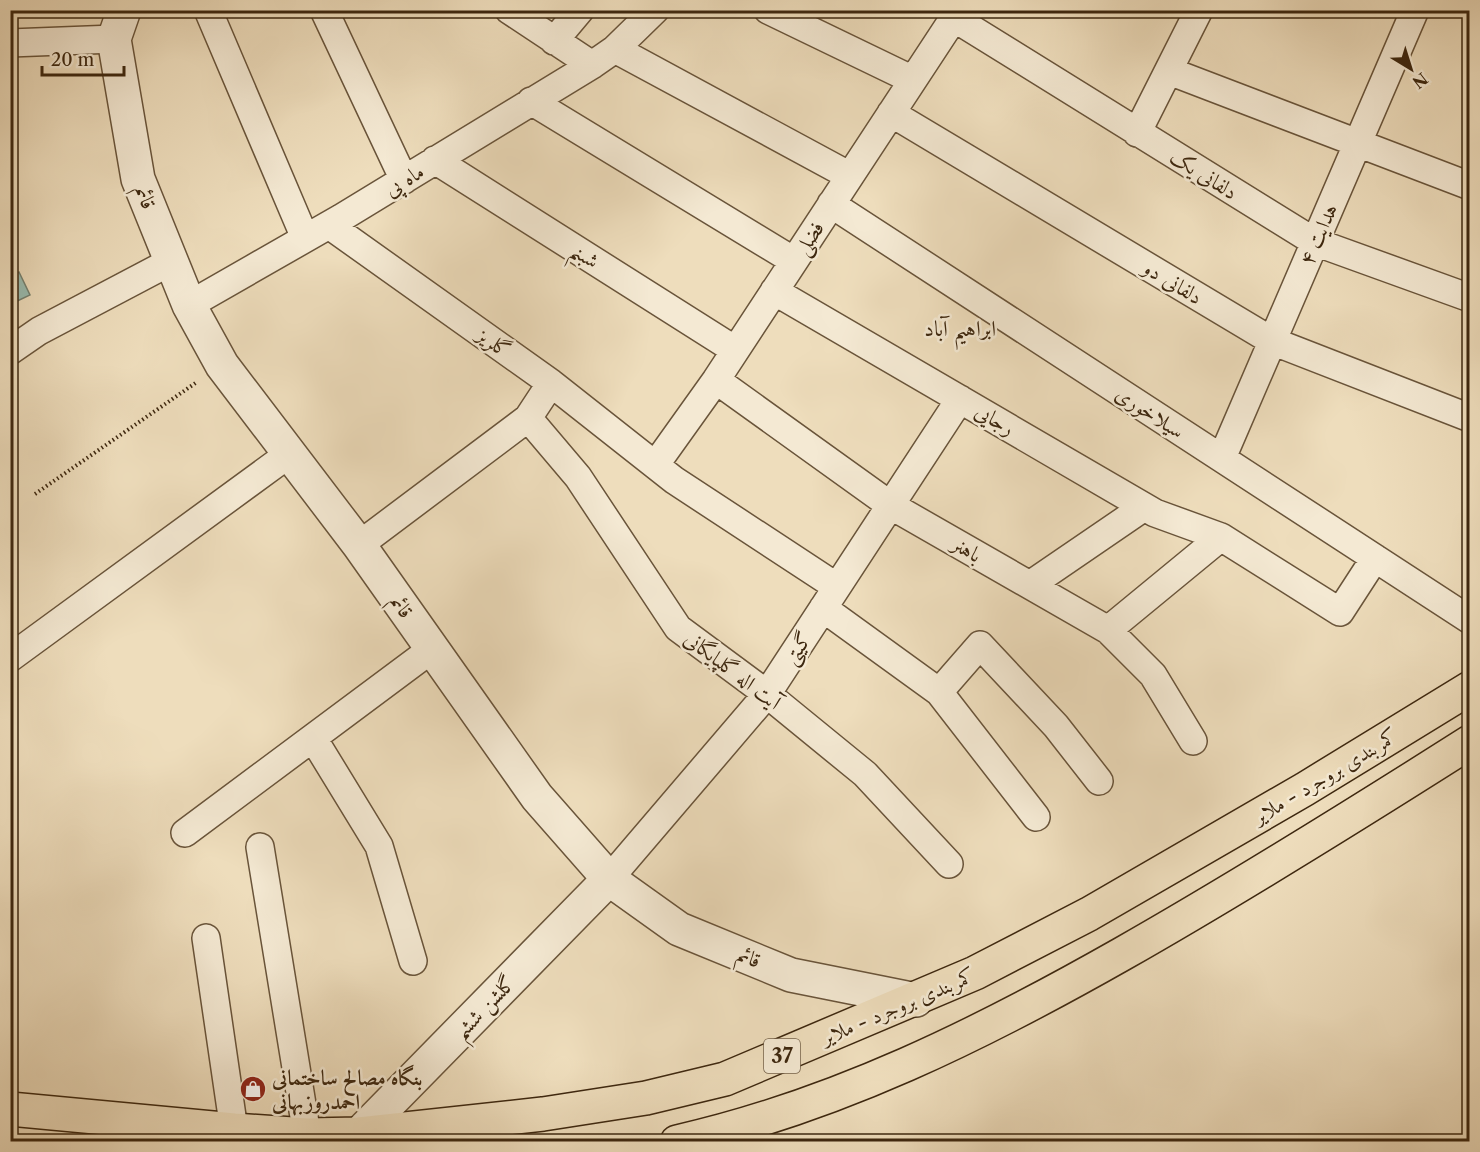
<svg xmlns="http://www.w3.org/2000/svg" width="1480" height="1152" viewBox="0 0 1480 1152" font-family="'Libre Caslon Text',Amiri,serif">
<rect width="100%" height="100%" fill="#eeddbc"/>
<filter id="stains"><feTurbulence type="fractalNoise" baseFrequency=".00333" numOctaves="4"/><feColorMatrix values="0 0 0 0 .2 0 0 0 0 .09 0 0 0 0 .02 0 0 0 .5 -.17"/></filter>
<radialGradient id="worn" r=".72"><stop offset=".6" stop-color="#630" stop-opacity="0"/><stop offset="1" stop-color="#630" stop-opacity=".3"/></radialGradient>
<path fill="#99bcb0" stroke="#748070" stroke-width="1.5" d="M19 272 30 295 11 304V276Z"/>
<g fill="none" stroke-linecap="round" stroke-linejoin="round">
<g stroke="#69543a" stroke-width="30">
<path id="minor" d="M208 10 305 238
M324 10 404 180
M509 10 592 65
M768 10 913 80
M954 18 1315 242 1470 298
M554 41 580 10
M10 43 114 39
M615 49 850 176
M1169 71 1470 186
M531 101 794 261
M891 113 1272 341 1470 418
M1137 133 1199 10
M435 160 735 350
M831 204 1470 620
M329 225 551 383 674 480 837 587
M774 291 1155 513 1221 537
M189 305 341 218 592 65 615 49 655 10
M10 351 39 331 170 262
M716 380 890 505 1108 630 1153 675 1193 741
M528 418 578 477 678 628 767 694 865 774 949 864
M1222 458 1415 10
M656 464 716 380 959 10
M359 545 528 418 551 383
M1030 585 1144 507
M823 608 939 692 1036 817
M1108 630 1221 537 1340 612 1375 558
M10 658 289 454
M939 692 980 645 1056 726 1099 781
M313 738 379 846 413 961
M185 833 432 649
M260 847 307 1135
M609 879 767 694 960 399
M206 938 234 1130"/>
</g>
<g stroke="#69543a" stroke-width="36">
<path id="tertiary" d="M124 10 114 39 138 179 189 305 222 365 359 545 537 797 609 879 679 929 791 975 916 1000
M359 1134 609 879"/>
</g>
<g stroke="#3d270f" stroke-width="36">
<path id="trunk" d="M10 1109 234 1130 307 1135 359 1134 543 1114 646 1098 725 1079 975 973 1089 914 1305 789 1470 688
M677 1142C836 1106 981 1034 1122 954 1240 887 1355 815 1470 742"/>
</g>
<path stroke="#3d270f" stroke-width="4" stroke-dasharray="1.5 3" stroke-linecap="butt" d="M35 494 197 382"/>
<use href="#minor" stroke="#f4e9d3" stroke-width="27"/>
<use href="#tertiary" stroke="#f4e9d3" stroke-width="33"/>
<use href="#trunk" stroke="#eeddbc" stroke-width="33"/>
</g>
<defs>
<g id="shop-disc" transform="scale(1.35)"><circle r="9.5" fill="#8f2418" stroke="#f4e9d3"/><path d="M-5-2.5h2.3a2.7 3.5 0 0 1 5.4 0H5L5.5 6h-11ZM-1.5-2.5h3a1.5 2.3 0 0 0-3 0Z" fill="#fff"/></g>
</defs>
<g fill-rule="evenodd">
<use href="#shop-disc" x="253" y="1089"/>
</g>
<g text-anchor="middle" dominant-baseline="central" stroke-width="5" stroke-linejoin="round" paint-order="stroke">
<rect fill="#f4e9d3" stroke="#74614a" stroke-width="1.5" x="764" y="1039" width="36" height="34" rx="4.5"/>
<g font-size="20" font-weight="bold" fill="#3d270f">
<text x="782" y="1056">37</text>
</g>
<g font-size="21" fill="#3d270f" stroke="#f4e9d3">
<text transform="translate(1204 174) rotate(32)">دلفانی یک</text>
<text transform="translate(404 180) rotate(-32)">ماه پی</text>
<text transform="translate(146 197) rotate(70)">قائم</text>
<text transform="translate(1318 234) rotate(-66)">هدایت ۴</text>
<text transform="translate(809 238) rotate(-57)">فضلی</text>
<text transform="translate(585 255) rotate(32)">شبنم</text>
<text transform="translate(1173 282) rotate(31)">دلفانی دو</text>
<text transform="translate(494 342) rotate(36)">گلریز</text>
<text transform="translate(1150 412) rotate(33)">سیلاخوری</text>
<text transform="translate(995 419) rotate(30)">رجایی</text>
<text transform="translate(967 549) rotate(30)">باهنر</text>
<text transform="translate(402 606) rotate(55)">قائم</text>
<text transform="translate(797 648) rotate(-57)">گیتی</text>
<text transform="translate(733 670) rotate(37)">آیت اله گلپایگانی</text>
<text transform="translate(1325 776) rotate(-31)">کمربندی بروجرد - ملایر</text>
<text transform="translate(749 957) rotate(22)">قائم</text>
<text transform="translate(898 1006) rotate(-23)">کمربندی بروجرد - ملایر</text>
<text transform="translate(484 1007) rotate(-46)">گلشن ششم</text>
</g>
<g font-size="21" font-weight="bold" fill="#3d270f" stroke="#f4e9d3" text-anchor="start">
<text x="272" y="1077">بنگاه مصالح ساختمانی<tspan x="272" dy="24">احمدروزبهانی</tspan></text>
</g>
<g font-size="22" fill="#3d270f" stroke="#f4e9d3">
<text x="960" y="328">ابراهیم آباد</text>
</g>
</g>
<rect width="1480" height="1152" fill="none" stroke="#eeddbc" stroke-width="36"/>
<rect x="12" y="12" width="1456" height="1128" fill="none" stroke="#3d270f" stroke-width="3"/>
<rect x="18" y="18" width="1444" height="1116" fill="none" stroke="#3d270f" stroke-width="1.5"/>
<g transform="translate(1411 69) rotate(142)" stroke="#f4e9d3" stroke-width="4.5" paint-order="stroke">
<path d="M0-4.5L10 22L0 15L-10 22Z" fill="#3d270f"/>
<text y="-9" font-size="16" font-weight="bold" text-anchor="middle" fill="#3d270f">N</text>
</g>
<path d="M42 66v9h82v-9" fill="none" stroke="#3d270f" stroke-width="3"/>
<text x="51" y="66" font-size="18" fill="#3d270f" stroke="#f4e9d3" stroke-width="4.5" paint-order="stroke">20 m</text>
<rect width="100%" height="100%" filter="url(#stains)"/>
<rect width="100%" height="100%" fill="url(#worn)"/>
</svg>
